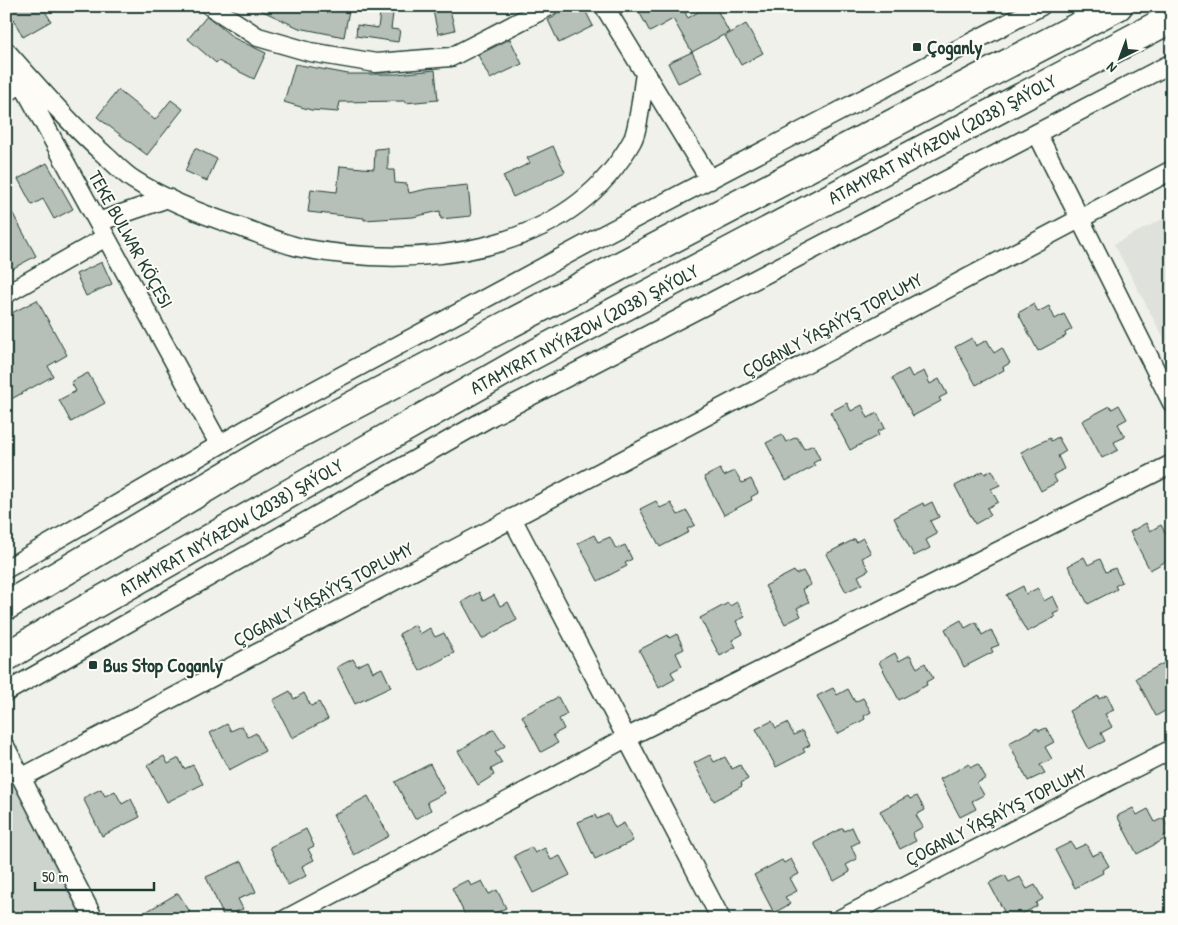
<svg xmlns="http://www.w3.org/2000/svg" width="1178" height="925" viewBox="0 0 1178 925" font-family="'Patrick Hand',sans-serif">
<rect width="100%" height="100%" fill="#f0f1eb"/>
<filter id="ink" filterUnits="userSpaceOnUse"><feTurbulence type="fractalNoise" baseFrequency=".02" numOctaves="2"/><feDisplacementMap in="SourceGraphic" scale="10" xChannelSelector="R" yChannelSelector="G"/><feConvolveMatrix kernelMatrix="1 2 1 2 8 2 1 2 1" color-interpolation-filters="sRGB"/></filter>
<g filter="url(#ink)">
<path fill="#dfe2dc" d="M1172 214V354L1114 244Z"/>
<path fill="#cdd3cd" stroke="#768880" d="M6 757 90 919H6Z"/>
<path fill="#b6bfb8" stroke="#1f3d34" d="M6 6H42L51 21 23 37Z
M252 6H330L349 10 344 37 299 28Z
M381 6H394L391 29 400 30 398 42 356 36 357 25 378 28Z
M432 6H449L455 30 438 34Z
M575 6H583L593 26 559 43 548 20Z
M636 6H696L685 13 688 18 708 6H715L729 32 692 52 673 19 650 32Z
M207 16 234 38 266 53 254 79 218 61 216 63 188 39Z
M746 24 763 53 741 65 725 36Z
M510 39 522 64 490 79 478 55Z
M692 52 702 72 678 83 668 63Z
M295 64 348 74H397L435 70 438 100 405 103V101L340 102 338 112 311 110 284 102Z
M118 90 155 120 171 100 183 109 147 155 97 117Z
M553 146 565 172 513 197 503 176 530 163 527 158Z
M195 148 217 159 207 181 185 171Z
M388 148V170H394L395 183 407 184 409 193 427 189 468 185 471 216 441 219 440 211 413 217 364 220V218L308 212 311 189 337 192 340 166 374 169 375 149Z
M47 163 73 209 54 219 43 199 32 205 18 179Z
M6 201 36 256 6 272Z
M102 262 112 284 86 296 76 274Z
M37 300 67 355 48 366 53 376 6 402V316Z
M1034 304 1038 312 1049 306 1055 319 1064 314 1072 329 1065 333 1066 336 1038 351 1018 313Z
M972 338 976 346 987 340 994 353 1002 348 1010 363 1003 367 1004 370 976 385 955 347Z
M908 369 912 377 924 371 930 384 939 379 947 394 939 398 941 401 913 416 892 378Z
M88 373 105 403 71 422 59 400 76 391 71 382Z
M847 403 851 411 862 405 868 418 877 413 885 428 877 432 879 435 850 450 830 412Z
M1119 405 1127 419 1118 424 1125 437 1114 442 1118 450 1102 458 1082 421 1110 406 1112 409Z
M782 435 786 442 797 437 804 449 813 445 820 459 813 463 815 466 786 481 766 443Z
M1058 437 1066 451 1058 456 1064 469 1053 475 1057 482 1041 491 1021 452 1050 438 1051 441Z
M720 469 724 476 735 471 742 483 751 479 758 493 751 497 752 500 724 515 704 477Z
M992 470 1000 485 991 489 998 502 987 508 991 515 975 524 955 486 983 471 985 474Z
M656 501 660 508 671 503 678 515 687 511 695 525 687 529 689 532 660 547 640 509Z
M932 502 939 517 930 521 937 534 926 540 930 548 914 556 894 518 923 503 924 506Z
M1146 523 1150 531 1161 525 1168 538 1172 536V558L1150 570 1130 532Z
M594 535 598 542 610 537 616 549 625 545 632 559 625 563 627 566 598 581 578 543Z
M863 538 871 553 862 558 869 570 858 576 862 584 846 592 826 554 855 539 856 542Z
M1084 557 1088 565 1100 559 1106 572 1115 568 1122 582 1115 586 1117 589 1088 604 1068 566Z
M794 571 796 574 803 571 811 585 802 589 809 602 797 608 801 616 785 624 765 586Z
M1023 586 1026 594 1038 588 1044 601 1053 596 1060 611 1053 614 1055 617 1027 632 1006 595Z
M479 592 483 601 494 595 500 606 508 602 517 620 482 639 462 602Z
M737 602 745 617 736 621 743 634 732 640 736 647 720 656 700 618 728 603 730 606Z
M961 620 965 628 976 622 982 635 991 630 999 645 991 648 993 652 964 667 945 629Z
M415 625 420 634 430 628 435 637 444 633 454 653 420 671 399 634Z
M677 634 684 649 676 653 682 666 671 672 675 679 659 688 639 650 668 635 669 638Z
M895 653 899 661 910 655 917 668 925 663 933 678 926 682 927 685 899 700 879 662Z
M353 659 357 666 368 661 373 672 382 668 391 687 355 704 337 667Z
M1164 663 1166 666 1172 663V707L1156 716 1136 678Z
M833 688 837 695 848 689 855 702 863 698 871 712 864 716 865 719 837 734 817 696Z
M290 691 294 699 304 693 311 706 319 702 328 719 292 738 273 700Z
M1107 695 1114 710 1105 714 1112 727 1101 733 1105 741 1089 749 1069 711 1098 696 1099 699Z
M558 697 567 714 559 719 564 729 553 735 558 743 541 752 522 716Z
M772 721 776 728 787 723 794 735 802 731 810 745 803 749 805 752 776 767 756 729Z
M227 724 231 731 242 726 248 737 256 733 265 751 229 770 210 733Z
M1037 728 1039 731 1046 728 1054 742 1045 747 1052 759 1040 765 1045 773 1028 781 1009 743Z
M494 729 505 746 495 752 502 763 491 769 494 775 478 785 458 751Z
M710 755 714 762 725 757 732 769 740 765 748 779 741 783 742 786 714 801 694 763Z
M164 756 168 764 179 758 184 769 193 765 203 784 167 802 147 765Z
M430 764 445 793 427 802 431 810 415 819 395 782Z
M969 764 971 767 978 764 986 778 977 783 984 795 972 801 976 809 960 817 940 779Z
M101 789 105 796 115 791 122 804 131 799 140 817 102 836 83 798Z
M368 796 389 836 354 855 333 815Z
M908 796 910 799 917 796 925 810 916 815 923 827 912 833 916 841 900 849 880 811Z
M1133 808 1137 815 1148 809 1155 822 1163 818 1171 832 1164 836 1165 839 1137 854 1117 816Z
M608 814 615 828 624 823 633 841 595 859 578 822 595 815 597 819Z
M852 827 859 842 851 846 857 859 846 865 850 872 834 881 814 843 843 828 844 831Z
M306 829 314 846 308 849 314 860 302 866 306 876 288 885 270 847Z
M1071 842 1075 849 1086 844 1092 856 1101 852 1109 866 1102 870 1103 873 1075 888 1055 850Z
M531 847 535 853 545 848 551 860 560 856 570 875 533 893 514 856Z
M791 859 799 874 790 878 797 891 785 897 790 904 774 913 754 875 782 860 784 863Z
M242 861 256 892 238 899 243 909 224 917 206 877Z
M1005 875 1009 882 1020 877 1027 889 1035 885 1043 899 1036 903 1037 906 1013 919H1008L989 883Z
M468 880 471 886 482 881 489 894 497 890 506 908 483 919H467L452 888Z
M178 893 190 912 179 919H134Z"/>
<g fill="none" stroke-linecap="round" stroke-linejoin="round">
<g stroke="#1f3d34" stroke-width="21">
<path id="minor" d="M210 6 258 37 310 52 376 63 451 57 550 6
M604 6 710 180
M6 51C39 88 70 124 106 156 115 164 124 174 134 180 165 200 201 214 237 226 258 233 280 243 302 248 418 270 568 256 632 141 639 129 642 90 645 74
M17 74 219 444
M6 93 22 83
M1037 133 1172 403
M98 222 168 198
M6 294 106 237
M512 518 721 919
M6 569 295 401 603 235 1041 6
M6 692 492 416 1172 63
M6 748 94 919
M21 778 1172 170
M286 919 626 738 1172 464
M840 919 1172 749"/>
</g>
<g stroke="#1f3d34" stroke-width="31">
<path id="primary" d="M6 606 285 441 1118 6
M6 657 60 624 529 357 1172 18"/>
</g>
<use href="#minor" stroke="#fdfcf7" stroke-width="18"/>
<use href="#primary" stroke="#fdfcf7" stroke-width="28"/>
</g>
</g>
<g fill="#1f3d34" stroke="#fdfcf7" stroke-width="2">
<rect x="912" y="42" width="10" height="10" rx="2.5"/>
<rect x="88" y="660" width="10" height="10" rx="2.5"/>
</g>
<g text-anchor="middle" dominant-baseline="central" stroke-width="4" stroke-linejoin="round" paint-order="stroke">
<g font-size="19" font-weight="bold" fill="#1f3d34" stroke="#fdfcf7" text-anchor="start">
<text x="927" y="47">Çoganly</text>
<text x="103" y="665">Bus Stop Coganly</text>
</g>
<g font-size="19" fill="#1f3d34" stroke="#fdfcf7">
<text transform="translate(942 139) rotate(-28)">ATAMYRAT NYÝAZOW (2038) ŞAÝOLY</text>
<text transform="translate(131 239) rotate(61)">TEKE BULWAR KÖÇESI</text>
<text transform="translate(832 325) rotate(-28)">ÇOGANLY ÝAŞAÝYŞ TOPLUMY</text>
<text transform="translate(584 329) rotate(-28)">ATAMYRAT NYÝAZOW (2038) ŞAÝOLY</text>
<text transform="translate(231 527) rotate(-30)">ATAMYRAT NYÝAZOW (2038) ŞAÝOLY</text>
<text transform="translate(323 594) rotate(-28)">ÇOGANLY ÝAŞAÝYŞ TOPLUMY</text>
<text transform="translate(996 815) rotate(-27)">ÇOGANLY ÝAŞAÝYŞ TOPLUMY</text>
</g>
</g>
<rect width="1178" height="925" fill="none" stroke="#fdfcf7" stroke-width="25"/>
<rect x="12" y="12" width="1153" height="900" fill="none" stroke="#1f3d34" stroke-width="2" filter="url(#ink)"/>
<g transform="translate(1120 58) rotate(222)" stroke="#fdfcf7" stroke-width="4" paint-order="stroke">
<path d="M0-4L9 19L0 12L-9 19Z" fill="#1f3d34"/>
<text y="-8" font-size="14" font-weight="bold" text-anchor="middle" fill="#1f3d34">N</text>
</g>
<path d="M35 882v8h119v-8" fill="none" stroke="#1f3d34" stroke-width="2.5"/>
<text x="42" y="882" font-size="15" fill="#1f3d34" stroke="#fdfcf7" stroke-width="4" paint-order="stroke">50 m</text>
</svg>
